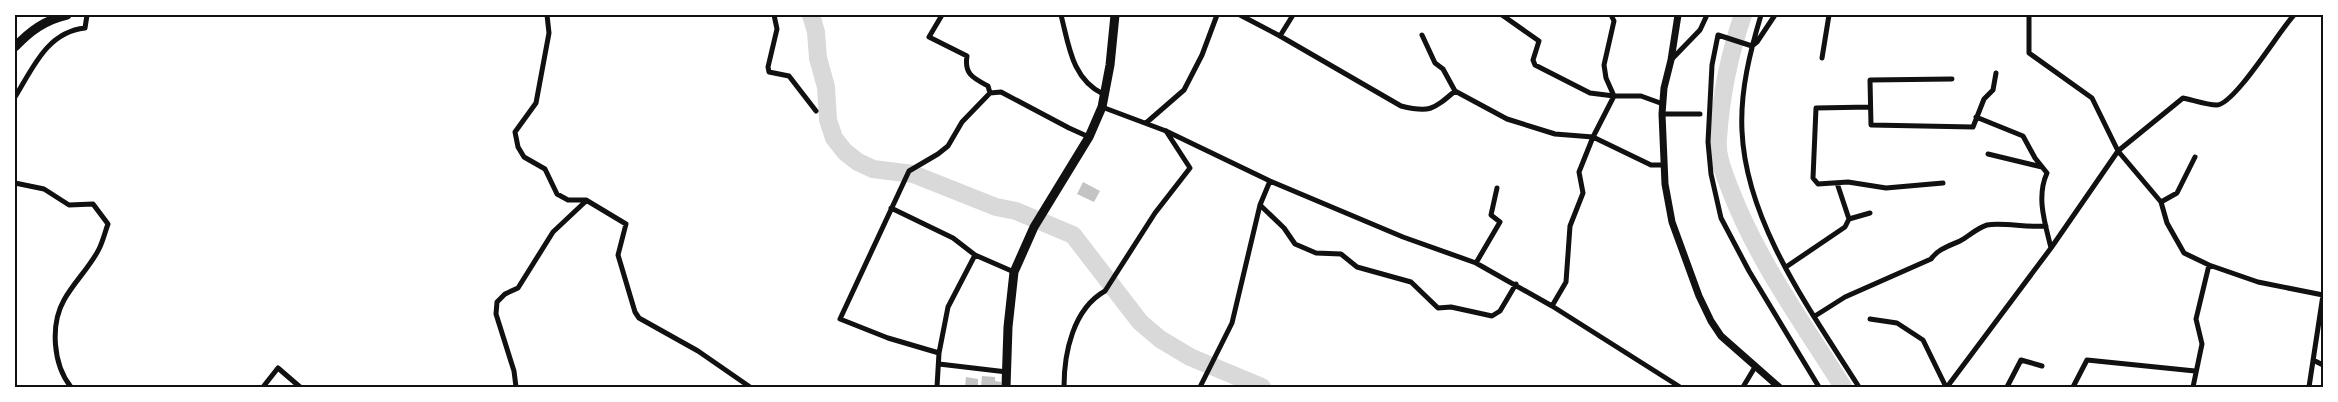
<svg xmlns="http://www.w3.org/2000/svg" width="2338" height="402" viewBox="0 0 2338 402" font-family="'PT Sans Narrow',sans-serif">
<rect width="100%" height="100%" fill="#fff"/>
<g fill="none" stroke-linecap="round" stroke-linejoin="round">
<path stroke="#d9d9d9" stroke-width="18" d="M811 15 816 32 818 58 826 87 828 120 834 138 845 152 858 162 873 169 913 174 996 207 1016 211 1073 235 1140 322 1160 339 1190 357 1262 387
M1743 15C1729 55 1721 96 1718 138 1716 155 1724 173 1730 189 1757 260 1803 323 1843 387"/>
</g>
<path fill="#c4c4c4" d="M1083 182 1100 191 1094 202 1077 194Z
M982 376 995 377V381L1001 382V387H981Z
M966 377 978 379V387H965Z"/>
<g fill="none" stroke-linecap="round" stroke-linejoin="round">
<path stroke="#111" stroke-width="5" d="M547 15 549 33 536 103 515 132 518 147 524 157 545 169 557 194 568 200H586L626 224 618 255 635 312 639 318 698 351 750 387
M774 15 777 29 768 67 769 72 789 76 816 111
M942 15 929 37 967 56C964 74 973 78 988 86L990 93
M1061 15C1069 46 1072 79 1103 94
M1240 15 1280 36 1401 106C1429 113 1433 110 1455 91
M1502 15 1539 41 1533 60 1535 65 1590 93 1614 96H1641L1663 104
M1761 15C1750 52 1740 91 1742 131 1746 223 1811 311 1859 387
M2029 15V53L2092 98 2118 151 2161 202 2167 223 2184 253 2209 265 2258 282 2323 295
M1422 35 1435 63 1443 69 1455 91 1507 119 1555 134 1593 137 1651 165H1664
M1280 36 1293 15
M1752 46 1718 35 1712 65 1708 142 1711 174 1721 218 1749 271 1819 387
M1752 46 1757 42 1775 15
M1822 58 1829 15
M1671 60 1700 30 1707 15
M1952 79 1870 80 1871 125 1973 127 1984 99 1993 90 1996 73
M15 97C33 68 47 32 85 28L87 15
M1102 107 1166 131 1270 181 1403 237 1476 263 1552 306 1680 387
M1870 107 1816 108 1813 178 1818 184 1848 182 1886 188 1943 183
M1662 114H1700
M1976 117 2023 136 2035 158 2047 173C2036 197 2045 223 2051 248
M1146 123 1184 90 1202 55 1217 15
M1988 154 2042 167
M15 183 44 189 69 205 93 204 108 224C105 232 103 241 99 249 90 267 74 282 64 300 50 325 53 365 71 387
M2161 202 2177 193 2195 157
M1260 205 1284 228 1295 244 1316 253 1341 254 1357 267 1411 282 1438 308 1451 307 1492 316 1500 311 1516 284
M891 208 953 238 975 255 1014 272
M1849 219 1870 213
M1476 263 1500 222 1491 215 1497 188
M1786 267 1845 227 1849 219 1837 183
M1552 306 1566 282 1570 226 1583 193 1579 172 1593 137 1614 96 1606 78 1604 65 1614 21 1611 15
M1815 316 1845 297 1931 259C1938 249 1949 246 1960 241 1969 236 1977 228 1987 225 2002 222 2028 228 2046 226
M1870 319 1897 323 1923 340 1946 387
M939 353 888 338 840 319 909 171 938 154 948 146 962 122 990 93 1001 92 1069 128 1089 137
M2313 360 2323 365
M939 364 1007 372
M263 387 278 368 300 387
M516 387 514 371 496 314 497 302 505 294 518 288 553 232 586 201
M937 387 939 353 948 307 975 255
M1064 387C1064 353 1073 309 1105 291L1155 213 1190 168 1166 131
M1200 387 1232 323 1260 205 1270 181
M1743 387 1755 367
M1947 387 2051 248 2118 151 2183 98C2193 100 2206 105 2217 105 2235 104 2279 31 2294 15
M2007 387 2021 360 2042 366
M2073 387 2087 360 2195 371
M2193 387 2202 344 2196 319 2209 265
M2309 387 2323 295"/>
<path stroke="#111" stroke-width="7" d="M1678 15 1671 60 1664 88 1662 114 1665 184 1672 222 1699 296 1711 321 1721 336 1779 387"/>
<path stroke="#111" stroke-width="9" d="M15 47C30 31 45 20 67 15
M1006 387 1008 327 1014 272 1034 227 1089 137 1102 107 1110 65 1115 15"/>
</g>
<rect width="2338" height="402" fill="none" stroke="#ffffff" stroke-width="32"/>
<rect x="16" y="16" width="2306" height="370" fill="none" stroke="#111" stroke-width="2"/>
</svg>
